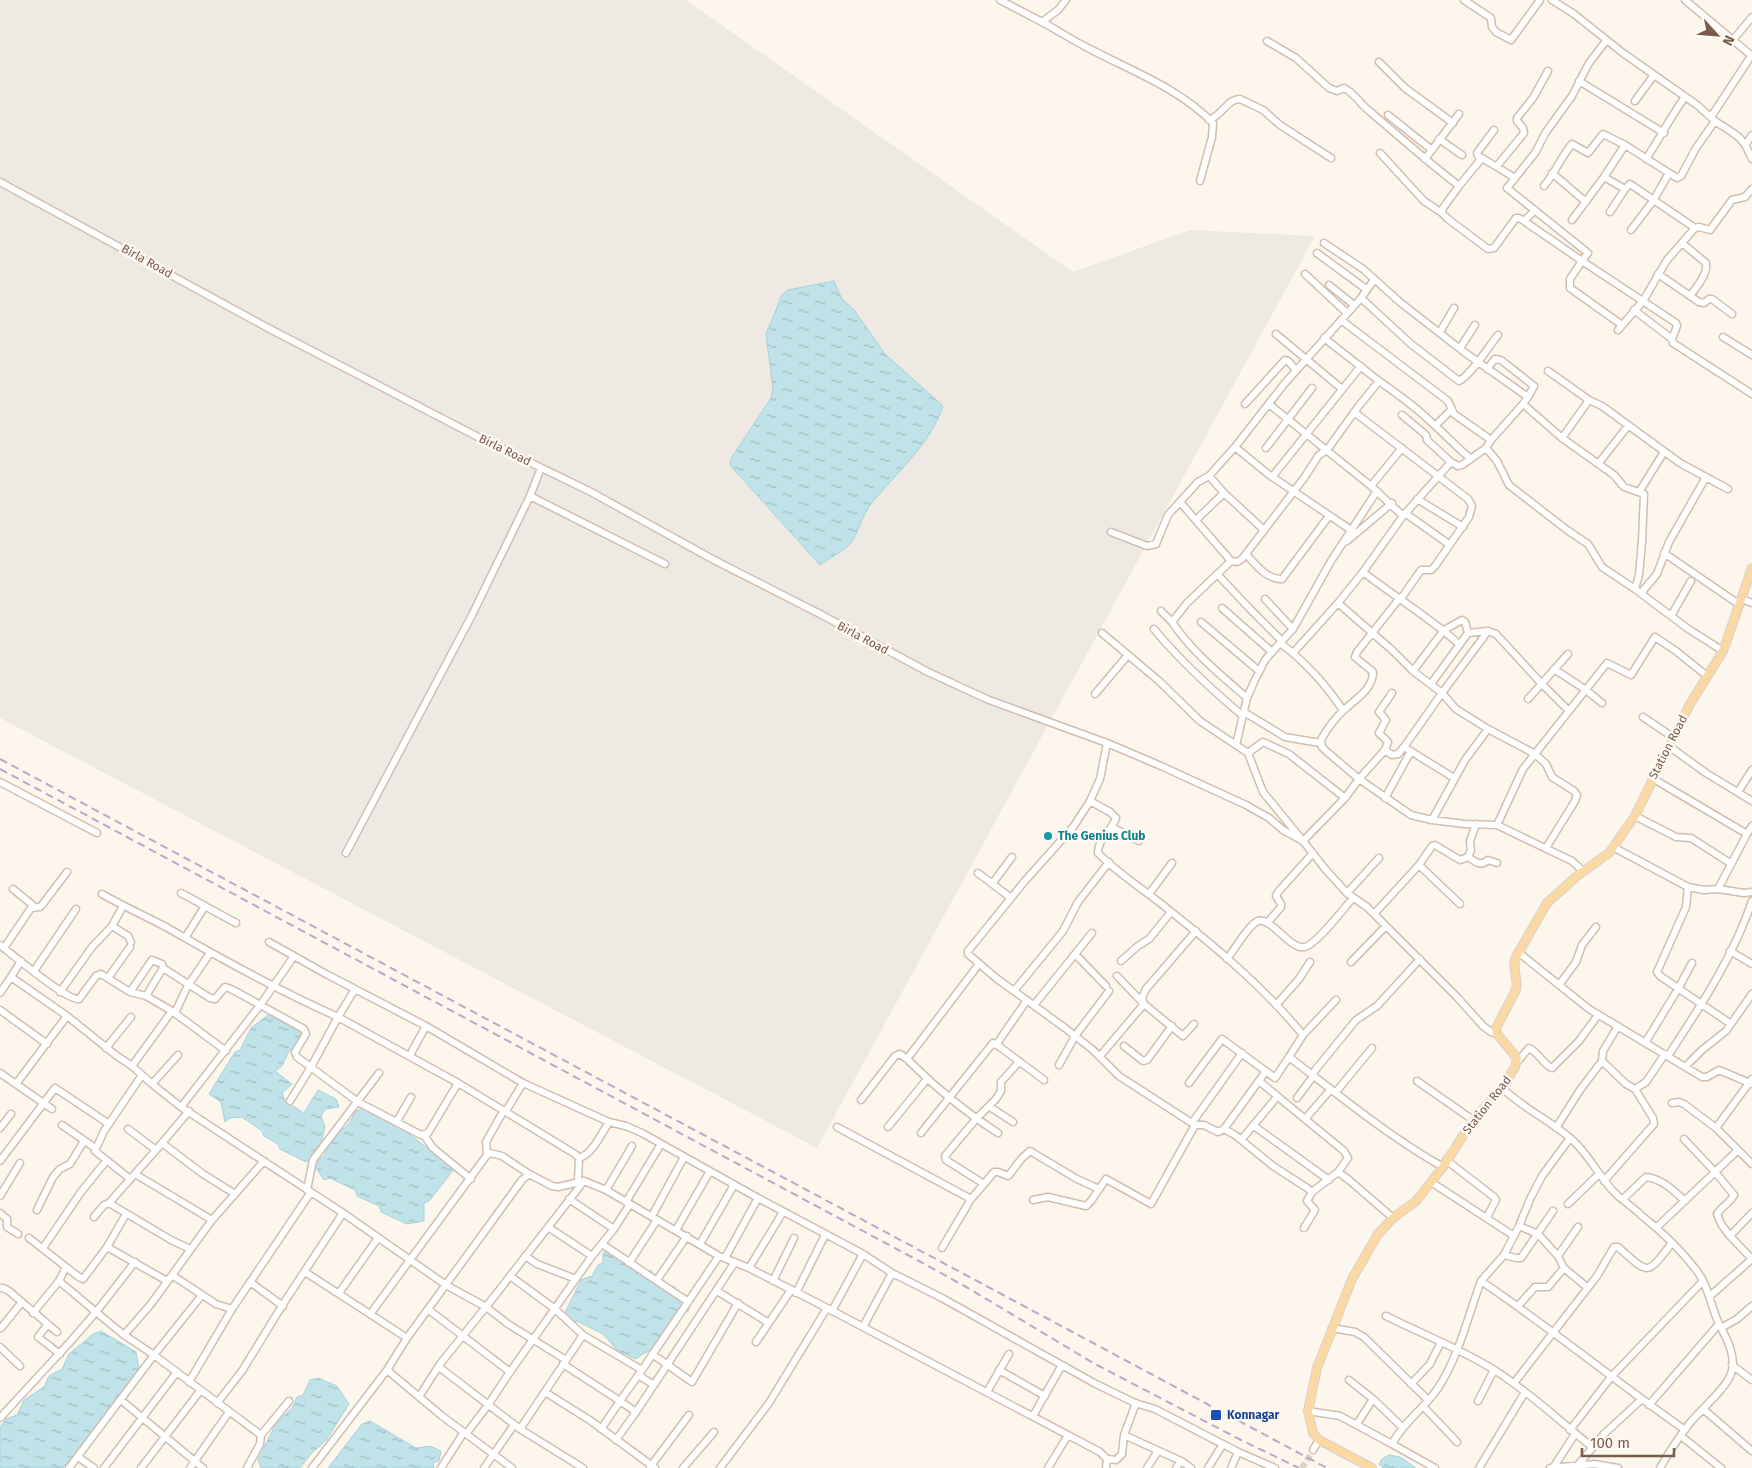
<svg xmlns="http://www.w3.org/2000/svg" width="1752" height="1468" viewBox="0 0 1752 1468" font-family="'Fira Sans',sans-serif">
<defs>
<pattern id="water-ripples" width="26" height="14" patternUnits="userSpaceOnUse" patternTransform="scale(1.25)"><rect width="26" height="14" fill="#bfe3e8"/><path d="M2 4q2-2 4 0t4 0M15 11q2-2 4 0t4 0" fill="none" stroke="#a0bbbe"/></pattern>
</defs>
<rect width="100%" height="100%" fill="#fdf6ec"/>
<path fill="#efe9e4" d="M0 0H686L1073 272 1190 230 1315 236 817 1148 0 718Z"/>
<path fill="url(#water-ripples)" stroke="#a5d3da" d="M834 281 842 299 854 310 885 354 943 406C930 445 895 474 870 505 862 516 859 531 851 543 846 549 827 560 820 565L730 465 732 457 771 398 773 389 766 334 782 295 788 290Z
M268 1015 301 1032 304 1040 289 1051 282 1066 275 1071 292 1084 282 1093 285 1101 304 1113 318 1090 336 1099 339 1107 325 1109 321 1116 325 1127 317 1158H323L334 1136 348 1125 356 1111 364 1108 406 1124 410 1135 455 1168 429 1201 424 1203V1221L407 1224 381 1212 379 1206 357 1196 355 1190 330 1178 324 1180 311 1160 306 1162 280 1149 278 1144 264 1136 262 1131 242 1117 230 1118 225 1122 221 1102 209 1094 235 1052 240 1050 251 1028Z
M609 1246 617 1258H626L630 1269 652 1271V1280L675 1287 677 1293 688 1298 689 1310 675 1321 669 1323 655 1352H646L636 1359 617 1350 603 1334 577 1321 572 1323 563 1317 581 1280 592 1276 598 1265 603 1263V1254Z
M101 1331 136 1352 140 1375 128 1382 122 1394 117 1396C106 1418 98 1434 81 1453 75 1459 67 1460 63 1468H0V1427L6 1419 17 1415 24 1400 44 1387 49 1376 62 1369 69 1354 93 1334Z
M318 1378 337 1386 349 1404 327 1439 311 1454 300 1468H261L258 1460 276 1423 292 1408 297 1397 303 1395 310 1380Z
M370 1421 416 1448 430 1446 441 1451 439 1461 433 1463 434 1468H328L362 1424Z
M1389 1455 1400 1457 1416 1468H1383L1379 1464 1382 1459Z"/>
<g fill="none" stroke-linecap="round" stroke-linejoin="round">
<path stroke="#dcd0c4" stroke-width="6" stroke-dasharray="6 3" stroke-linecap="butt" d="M1302 1468 1313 1450"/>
<g stroke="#d1beb0" stroke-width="9">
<path id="minor" d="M1000 0 1042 22
M1066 0 1058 10 1042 22C1059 31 1075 42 1092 50 1134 72 1180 89 1213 123L1212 137 1200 181
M1464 0 1491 18 1492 27 1496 32 1511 40 1540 0
M1552 0 1574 14 1623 53 1697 105 1715 121
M1685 0 1752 56
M1733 40 1752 17
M1267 41 1296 58 1329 88 1337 91 1344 88C1353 92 1359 102 1367 109 1397 135 1427 161 1459 186L1482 158 1515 178 1507 188 1588 253 1582 261 1676 323 1677 326 1672 339
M1379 62 1405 88 1453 123
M1579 81 1664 133
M1635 101 1654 75
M1388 115 1432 150
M1711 117 1751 56
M1209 120C1223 115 1227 99 1240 99L1263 110 1280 125 1331 158
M1439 139 1462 155
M1746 144 1752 135
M1380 153 1424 201 1442 213
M1482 158 1478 156 1477 153 1494 130
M1425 159 1459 114
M1646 159C1660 138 1671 116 1685 97
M1497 166 1524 133 1523 128 1517 121V118L1533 98 1548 71
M1552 173 1586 202
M1604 177 1625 189
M1515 178 1535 153 1546 132 1572 96 1589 63 1606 41
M0 182 268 328 478 437 591 492 714 560 820 614 928 672 989 700 1107 743 1161 766 1246 805 1269 818 1283 830 1303 841 1326 870 1347 893 1367 907 1457 997 1483 1026 1491 1032 1497 1034
M1459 186 1443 208 1442 213 1448 219 1488 249 1494 248 1516 218H1519L1524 221 1535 210
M1544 186C1555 173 1561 157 1572 144L1588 153 1603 134 1625 145 1677 178 1681 176 1696 148 1715 121C1736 136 1741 133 1752 159
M1610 212 1625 189 1630 184 1695 228
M1572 220 1604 177 1625 145
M1524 221 1582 261 1570 279V288L1622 325
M1631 230 1653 201 1669 173
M1324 243 1363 269 1401 303 1464 352 1528 397 1523 404 1562 438 1614 475 1624 487 1644 494 1642 542 1639 575 1635 589 1687 628 1723 651
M1682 243 1706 263C1708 275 1696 287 1690 296
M1317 253 1366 289
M1305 274 1347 313
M1658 274 1699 302 1704 303 1709 299H1712L1732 314
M1329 285 1354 305
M1361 298 1411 344 1459 381C1471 375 1489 346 1498 335
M1634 310 1672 339 1673 343 1752 394
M1618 330 1643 301 1667 260 1695 228 1699 227 1710 230 1732 200 1745 197 1752 189
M1440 332 1454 308
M1276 334 1342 389
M1723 337 1752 355
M1324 338 1379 381
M1460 348 1475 325
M1487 369 1495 359 1501 360 1534 386 1528 397
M1548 371 1589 400
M1245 404 1285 360 1288 361 1296 370
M1269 404 1371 486 1403 516
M1354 412 1468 499 1472 506 1469 517 1435 566 1431 570H1421L1400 600
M1402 415 1426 435 1427 440 1451 462
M1435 426 1452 409
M1562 438 1589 400 1602 406 1680 463 1728 489
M1491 440 1523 404
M1235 447 1268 474 1351 530
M1266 448 1312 388
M1486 448 1497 461 1509 485 1567 530 1588 544 1602 567 1635 589
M1598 464 1628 426
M1209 476 1224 493 1264 530
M1272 477 1361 366
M1371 486 1402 448
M1639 492 1664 452
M530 496 665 564
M1417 499 1463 527
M1180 502 1231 561
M1405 513 1450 545
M1196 520 1224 493
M1111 532 1147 546 1156 544 1168 515 1198 482 1209 476 1235 447 1285 383 1361 298 1374 280
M1347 541 1392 503
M1664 553 1740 605
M1246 554C1255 564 1267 580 1282 579L1329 516
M1363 572C1395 597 1429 617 1459 644
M1217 574 1250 609 1282 641
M1641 593 1657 574 1669 542 1706 477
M1265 599 1293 629
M1399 599 1357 652 1355 657 1373 672C1373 689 1356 699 1345 709 1336 717 1327 729 1321 740L1322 747 1326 751 1359 779 1385 750 1392 755 1398 754 1404 747 1442 693 1488 631
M1742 599 1752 603
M1338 603 1392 650 1413 671 1442 693 1456 709 1488 729 1465 760 1432 820
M1222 608 1272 652
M1161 611 1172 622
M1671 616 1691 581
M1201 622 1259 671
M1154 629C1181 662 1211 689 1243 716
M1102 633 1159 681 1200 721 1248 753 1263 792 1303 841 1345 798
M1280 643 1293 629 1331 561 1377 491
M1293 653C1315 673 1326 686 1343 710
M1554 669 1586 690 1602 703
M1413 671 1444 630 1462 620 1465 622 1468 633
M1431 684 1468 633 1488 631 1496 634 1541 683 1569 711
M1095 694 1128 655
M1247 698C1221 675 1192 652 1172 622L1187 603 1231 561 1237 562 1242 559 1304 478 1319 455 1327 450 1358 407 1379 381C1397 394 1415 406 1431 422 1445 434 1456 447 1471 459
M1528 699 1568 654
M1244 712 1285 737 1320 743
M1643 717 1674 738
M1488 729 1535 754 1546 764 1552 777 1574 791 1577 795 1575 801 1546 848
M1107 743 1100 779 1090 801 1074 826 1024 882 968 951V954L996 978 1065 1028 1093 1050 1119 1076 1195 1125H1204L1218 1132 1224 1129 1235 1135 1273 1166 1307 1188 1312 1192 1307 1201 1315 1210 1304 1228
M1236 745 1247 698 1254 682 1265 660 1280 643 1293 653 1338 603 1363 572 1403 516 1451 462 1458 466 1462 465 1486 448 1491 440 1454 414 1448 401 1341 320
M1404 747 1454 778
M1670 747 1706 773 1752 801
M1385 750 1388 742 1379 733 1386 720 1379 712 1392 693
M1248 753 1263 742 1289 754 1345 798 1359 779 1411 815 1432 820 1465 824 1497 825 1572 861 1583 871
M1652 778 1747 834 1718 889
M0 782 97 833
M1738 792 1752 770
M1385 798 1411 751
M1090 801 1110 812 1116 818C1112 830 1097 840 1098 853 1117 873 1142 888 1164 906 1213 945 1263 986 1303 1035L1289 1057C1339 1095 1388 1136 1443 1167
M1635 816 1676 837 1691 838 1730 863
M1497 825 1523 769 1607 663 1631 675 1655 637 1676 651 1707 676
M1111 827 1139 841
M1747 834 1752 826
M1615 848 1688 887 1704 890 1718 889 1744 893 1752 892
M346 853 472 615 530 496 541 468
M1468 857C1476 862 1480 867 1488 860L1497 863
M1419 865 1432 846 1435 845 1460 860 1468 857 1471 850 1470 841 1476 824
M978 873 1011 898
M992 884 1012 857
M1688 887 1686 907 1657 972 1660 976 1731 1024
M13 889 35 907
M181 893 236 923
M1347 893 1379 858
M102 894C123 906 145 916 166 927 223 960 279 991 338 1017L311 1067 290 1101
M1149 894 1172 863
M1374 914 1419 865 1460 904
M1267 923 1281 907V904L1276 896 1278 892 1313 853
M112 926 128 936 131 942
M185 938 205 906
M269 942 326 974 426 1026 523 1083 609 1122 626 1126 642 1133 758 1198
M0 945C13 955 67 1001 79 999L96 976 101 974 130 992 146 996 172 1011
M4 948 31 908 40 907 42 905 67 872
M1730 951 1752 964
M1518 952 1589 1009 1702 1077H1707L1719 1070 1752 1084
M1075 954 1106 986
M1227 959C1235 949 1246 929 1256 922 1270 913 1289 951 1305 947 1318 943 1343 909 1353 898
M1121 961 1138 946 1149 939 1171 912
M1351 962 1386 926
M979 964 907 1059C935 1087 965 1112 998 1133
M34 971 76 909
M11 977 21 961
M108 978 130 947
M1559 985 1576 962 1582 945 1596 927
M355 989 338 1017 458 1083
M1014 991 1063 931 1078 902 1109 862
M60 992 92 947 112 926 123 906
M130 992 152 960 162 964 163 968
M0 993 11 977 67 1016 117 1056 132 1066 152 1084 181 1107 343 1213 446 1285 486 1307 508 1324 566 1360
M146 996 163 968 210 998 215 999 225 987 231 989 304 1029 306 1034 295 1052 297 1057 358 1102 421 1135 428 1133 458 1083 575 1154 579 1158 578 1181
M1034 1005 1092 933
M1276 1005 1299 979 1310 962
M0 1010 47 1044
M175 1013 187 987 210 953
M1194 1024 1183 1036 1144 1004 1142 998 1146 989 1196 931
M1303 1035 1336 1000
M1645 1043 1678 989 1692 963
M996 1045 1027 1000
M1124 1046 1143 1061 1147 1060 1172 1026
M106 1048 131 1017
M410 1055 426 1026
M1100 1056 1144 1004 1117 976
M1668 1056C1700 1007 1734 956 1752 901
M1602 1061 1626 1084 1635 1089 1646 1082 1665 1054
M1517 1062 1529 1048C1539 1053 1543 1064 1552 1068L1579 1041 1598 1015
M1059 1065 1075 1036 1109 991
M132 1066 172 1011 226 1051
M1686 1066 1702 1050 1726 1031 1752 994
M0 1073 52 1109
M1312 1074 1356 1020 1377 1006 1420 959
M1752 1079 1716 1128 1752 1164
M1259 1081 1305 1119
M1417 1081 1473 1120
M1189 1083 1222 1039 1275 1078 1289 1057
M16 1084 67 1016
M152 1084 178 1055
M1502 1088C1523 1108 1547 1119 1569 1137 1588 1152 1598 1176 1615 1193 1623 1201 1633 1207 1641 1215 1661 1231 1682 1251 1697 1271 1709 1287 1711 1307 1719 1324 1727 1339 1737 1357 1731 1374 1725 1390 1700 1410 1689 1424 1679 1437 1668 1454 1660 1468
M1336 1092 1372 1048
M1297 1098 1314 1075
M861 1100 895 1056 900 1054 907 1059
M1672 1103 1679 1102 1684 1104 1716 1128
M181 1107 261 1004 294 956
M990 1107 1013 1122
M506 1111 523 1083
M397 1121 411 1097
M1192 1123 1242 1053
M62 1125 95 1148
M1254 1126 1329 1180
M837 1127 971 1199
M888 1127 927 1079
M0 1128 11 1114
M1556 1128 1580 1090 1602 1061 1603 1051 1618 1026
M128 1129 156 1150 162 1143 203 1174 235 1194
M1224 1129 1266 1071
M921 1133 993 1043 1000 1047 1044 1080
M424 1135 433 1148 471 1179
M1684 1139 1715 1172 1738 1150
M1241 1140 1277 1097
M162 1143 189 1111
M156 1150 109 1203 171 1240 190 1249
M487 1155 486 1142 504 1110
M579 1158C593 1154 601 1134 609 1122
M1446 1160 1494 1197 1496 1200 1487 1217
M0 1161 55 1088 109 1124
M1338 1172 1349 1180 1393 1218
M135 1174 212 1220
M129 1178 95 1151 104 1131 142 1075
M1604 1181 1654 1124 1653 1118 1635 1089
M1431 1182 1514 1236
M984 1184 994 1172H998L1008 1176 1009 1175 1022 1158 1030 1151 1077 1179 1099 1189
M307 1190 313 1160 379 1073
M606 1190 632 1146
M1312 1192 1338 1172 1348 1158 1344 1151 1305 1119 1331 1089
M0 1196 20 1163
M569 1199 614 1229
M1623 1199 1646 1177C1662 1179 1673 1190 1685 1201
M1033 1200 1048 1197 1086 1206 1091 1201 1106 1179 1151 1204 1195 1125
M626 1202 661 1144
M1568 1204 1599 1174
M37 1210 53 1177 60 1169 70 1164 84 1141
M0 1213 7 1219V1227L18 1234
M1752 1213 1730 1236 1752 1259
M126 1214 107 1247 167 1281
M652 1216 684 1157
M94 1217 104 1205 109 1203
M1519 1226 1538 1234 1558 1256 1564 1268 1588 1288
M548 1227 592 1256
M1656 1228 1715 1172 1734 1195C1730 1203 1722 1206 1717 1214L1721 1224 1730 1236
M676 1230 710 1171
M29 1238 66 1267 59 1281
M602 1244 687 1301
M700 1244 734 1185
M43 1248 81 1192 106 1161
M942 1248 971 1199 984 1184 946 1160 945 1156 976 1119 996 1099 1001 1091V1082L1019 1062
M1504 1255 1516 1258H1521L1553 1211
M525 1256 537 1264 576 1279
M1558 1256 1578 1227
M725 1258 758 1198 863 1254 892 1273 942 1298 1094 1383 1135 1403 1155 1409 1238 1452 1275 1468
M135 1262 96 1312 124 1335 154 1355 202 1295
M629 1263 657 1220
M66 1267 79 1277 83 1279 107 1247
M749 1268 783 1212
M305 1272 407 1338
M172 1275 216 1304 232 1309 189 1382
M510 1276 555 1309 583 1335 642 1370 719 1256
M657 1280 687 1236
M773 1281 794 1238
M1481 1281 1504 1255 1519 1226 1531 1197 1542 1176 1570 1138
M250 1282 283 1306
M0 1288H3L9 1291 57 1332
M717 1291 769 1323
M339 1293 378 1238
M796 1293 825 1235
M1710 1296 1752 1259
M1518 1306 1535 1287H1548L1564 1268
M232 1309 311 1192
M429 1310 510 1372 592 1256 614 1229 630 1204
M832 1311 863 1254
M371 1313 487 1155 490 1153 502 1156 529 1174
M1386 1316C1422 1334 1461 1349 1496 1371 1530 1393 1560 1421 1592 1447
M48 1324 38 1337 60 1354
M863 1327 892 1273
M1 1328 22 1302
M1332 1328 1355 1332 1364 1337 1428 1400
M1721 1328 1737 1319 1752 1306
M124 1335 151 1304 212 1220 264 1161
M756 1342 791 1290
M0 1347 20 1366
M652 1354 692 1382 738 1303
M563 1364 620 1401 642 1370
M1732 1365 1752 1380
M439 1367 520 1429 583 1468
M387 1370 442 1416 512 1468
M999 1370 1045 1396
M638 1375 654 1385
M1349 1380 1373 1399 1402 1427
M1514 1383 1597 1276 1614 1247H1618C1649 1274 1646 1277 1671 1244
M1411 1384 1430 1364 1441 1342
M545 1392 591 1421 655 1468
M987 1392 1009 1354
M419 1397 440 1364 486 1307 584 1181
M121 1400 203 1468
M1478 1401 1494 1370
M217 1403 242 1371 285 1301 343 1213
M1649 1405 1719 1324
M1423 1406 1457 1442
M1703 1409 1752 1451
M1308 1411 1340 1416 1392 1444C1404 1421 1425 1408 1438 1388 1459 1356 1468 1316 1481 1281 1551 1328 1616 1382 1685 1430
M1033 1416 1062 1365
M0 1418 70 1342 96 1312 59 1281 33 1313
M1357 1424 1373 1399
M520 1429 583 1335
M601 1429 620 1401 636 1412 735 1262
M1570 1430 1611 1377 1703 1281
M466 1434 488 1405 510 1372
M261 1435 289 1401
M1124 1435 1181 1461 1191 1468
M1681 1436 1721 1468
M616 1440 636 1412
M1392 1444 1435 1468
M1313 1450 1319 1440
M78 1457 94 1468
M1107 1459 1116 1460 1122 1454 1124 1435 1136 1403
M1577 1466 1604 1434 1642 1399
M650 1467 689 1415
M69 1468 154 1355 261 1435 260 1444 247 1468
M104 1468 177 1372
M141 1468 200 1391
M190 1468 229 1412
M312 1468 387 1370 407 1338 522 1180 529 1174 552 1186 558 1187 584 1181 606 1190 719 1256 749 1268 827 1308 1100 1452 1107 1459 1106 1468
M441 1468 464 1432
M484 1468 514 1425
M683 1468 714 1432
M720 1468 769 1403 827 1308
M1048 1468 1068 1435
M1147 1468 1158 1451
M1176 1468 1181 1461
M1208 1468 1223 1444
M1231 1468 1238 1452
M1479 1468 1525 1392
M1550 1468 1594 1464 1618 1468
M1553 1468 1575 1434"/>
</g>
<g stroke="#dad1cd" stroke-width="10">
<path id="major" d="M1372 1468 1319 1440 1313 1433 1308 1411 1317 1368 1352 1279 1378 1234 1393 1218 1416 1201 1421 1195 1443 1167 1473 1120 1502 1088 1515 1067 1517 1058 1497 1034 1496 1028 1516 990C1519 979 1511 968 1516 957L1547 903 1577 876 1609 853 1635 816 1690 704 1723 651 1752 568"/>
</g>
<use href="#minor" stroke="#fff" stroke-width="6"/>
<use href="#major" stroke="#fbd9a5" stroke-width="8"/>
<path stroke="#b9a8c9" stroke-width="2" stroke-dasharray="8 5" stroke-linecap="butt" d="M0 759 1327 1468
M0 769 919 1261 968 1288 1095 1364 1241 1440 1299 1468"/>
</g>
<circle fill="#0f9aa8" stroke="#fffaf3" stroke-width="2" cx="1048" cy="836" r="5"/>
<rect fill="#1a4fb4" stroke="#fffaf3" stroke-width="2" x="1210" y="1409" width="12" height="12" rx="2.5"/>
<g text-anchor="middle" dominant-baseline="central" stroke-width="5" stroke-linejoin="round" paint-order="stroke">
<g font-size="12" fill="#7a5c4d" stroke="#fffaf3">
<text transform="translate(147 261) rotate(29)">Birla Road</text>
<text transform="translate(505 450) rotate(26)">Birla Road</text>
<text transform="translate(863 638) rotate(28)">Birla Road</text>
<text transform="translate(1668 747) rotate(-63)">Station Road</text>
<text transform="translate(1487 1105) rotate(-52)">Station Road</text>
</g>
<g font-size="12" font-weight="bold" fill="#0d838f" stroke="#fffaf3" text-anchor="start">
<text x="1058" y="836">The Genius Club</text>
</g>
<g font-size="12" font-weight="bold" fill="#164399" stroke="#fffaf3" text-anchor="start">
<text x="1227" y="1415">Konnagar</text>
</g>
</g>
<g transform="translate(1717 35) rotate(116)" stroke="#fffaf3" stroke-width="4" paint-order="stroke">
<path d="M0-4L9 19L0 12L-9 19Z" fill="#7a5c4d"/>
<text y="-8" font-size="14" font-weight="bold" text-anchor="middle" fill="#7a5c4d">N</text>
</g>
<path d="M1582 1448v8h92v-8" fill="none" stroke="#7a5c4d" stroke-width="2.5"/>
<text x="1590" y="1448" font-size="15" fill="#7a5c4d" stroke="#fffaf3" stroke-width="4" paint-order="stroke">100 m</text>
</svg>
